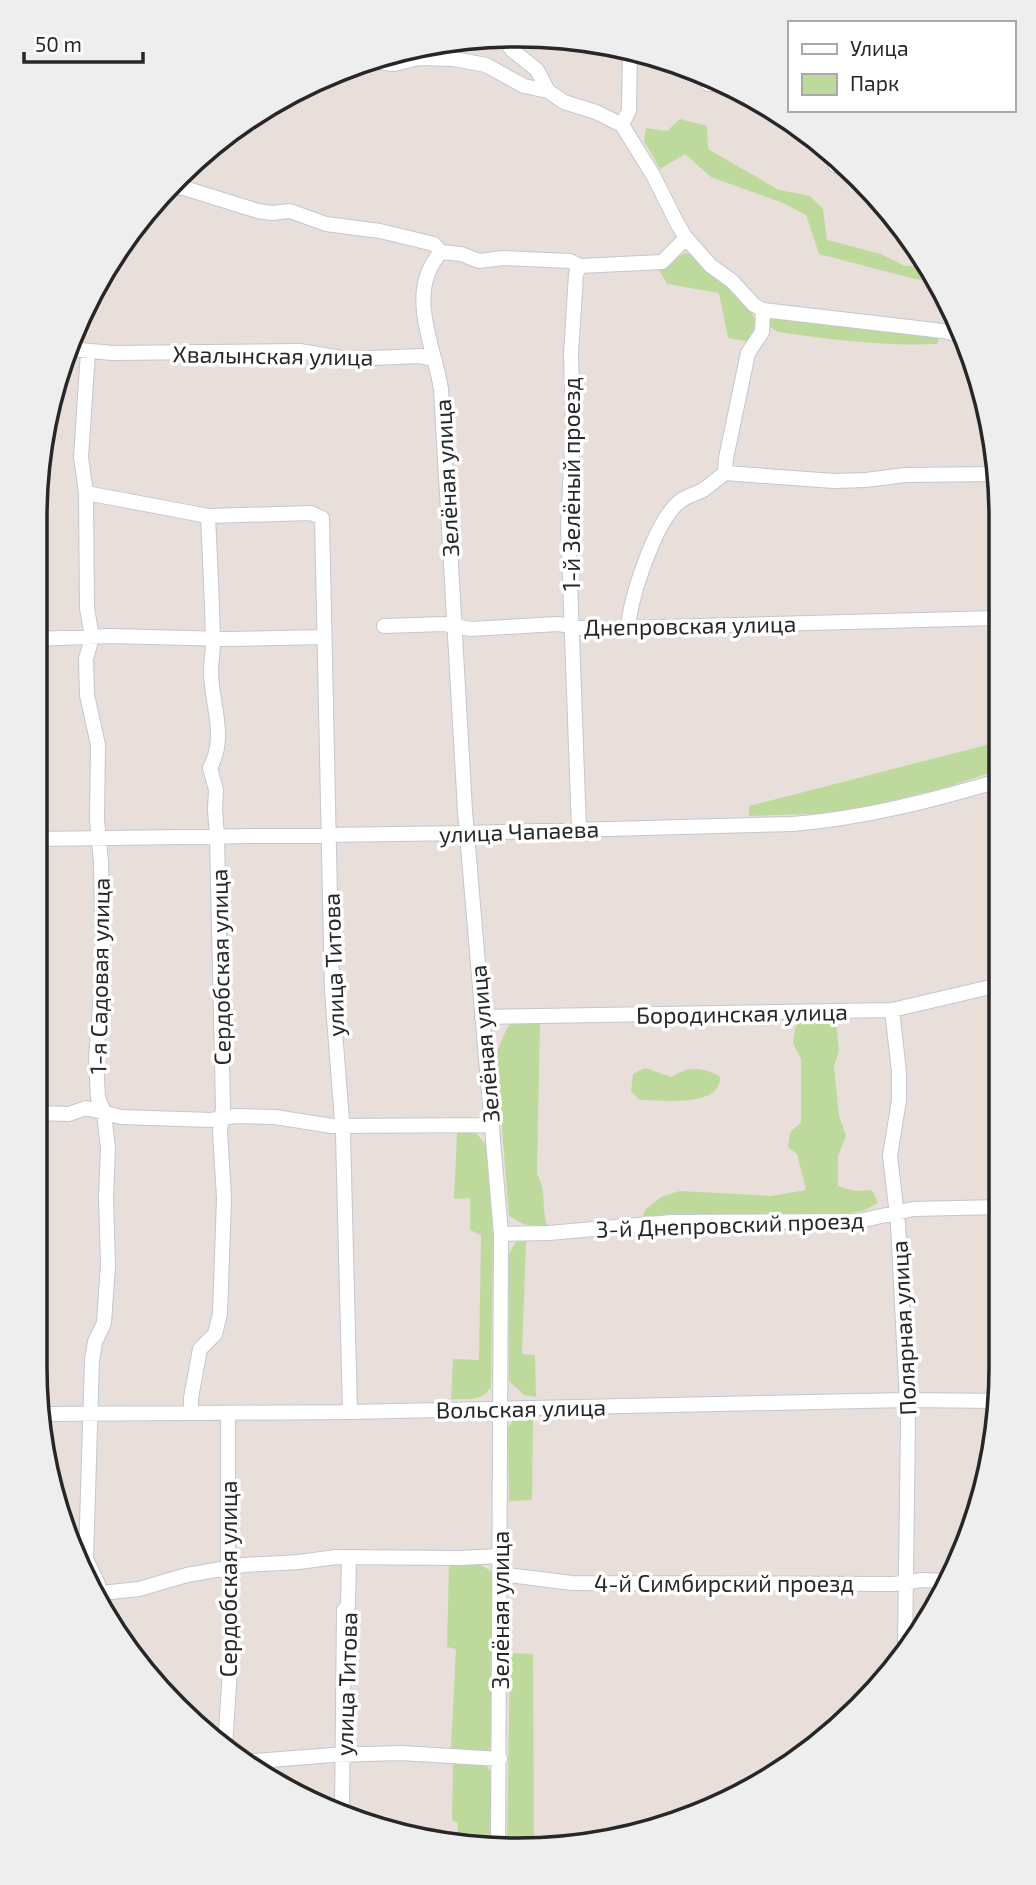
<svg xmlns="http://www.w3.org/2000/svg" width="1036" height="1885" viewBox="0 0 1036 1885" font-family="'Exo 2',sans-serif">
<rect width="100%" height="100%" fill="#e8dfda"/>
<path fill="#bdda9c" d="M680 119 707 126 708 149 779 190 810 196 823 209 827 240 881 254 905 266H928L937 282 915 279 819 254 806 215 783 203 711 177 685 154 660 169 644 141 646 128 667 131Z
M686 253 695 256 750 309 756 322 750 342 728 338 719 293 667 284 659 270 676 257Z
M777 315 909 334 935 335 939 339 937 344C884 346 831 340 778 332L770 327V319Z
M998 742V770L941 789 840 813 749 816V806Z
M811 1018 836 1020 839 1051 834 1067 839 1116 846 1136 838 1156V1186L855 1191 872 1190 878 1203 863 1211 839 1215 657 1221 643 1216 645 1210 661 1197 680 1191 771 1196 806 1190 797 1154 788 1147 790 1132 801 1123V1059L793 1043 796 1024Z
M540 1022 537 1174C547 1191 541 1210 548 1228L523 1224 509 1216 496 1054 506 1030 511 1023Z
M645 1068 672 1077C686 1066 705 1067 720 1077 721 1108 662 1100 640 1100L631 1092 633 1074Z
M466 1131 476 1133 487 1146 493 1237 491 1387C482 1402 466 1399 451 1399L453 1359 479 1360 481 1235 470 1230V1198L454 1199 457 1132Z
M526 1240 522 1354 535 1355 536 1397 524 1395 509 1381V1254L516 1242Z
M520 1418 533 1419 532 1500 509 1501 508 1428 513 1420Z
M475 1563 483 1566 492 1572V1744L488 1751 481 1753 451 1748 456 1649 447 1647 449 1564Z
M510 1653 533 1654 534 1847 507 1845Z
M453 1761 486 1765 492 1774 491 1843 457 1840 458 1823 452 1820Z"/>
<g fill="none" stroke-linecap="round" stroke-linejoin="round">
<g stroke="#c2c7d0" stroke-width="16">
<path id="street" d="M504 37 512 50 537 70 548 91
M368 61 394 64 419 58 454 59 486 65 524 86 548 91 564 102 596 112 622 125 653 175 678 225 686 238 711 266 732 281 754 305 763 310 943 331 965 336
M708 84H725
M622 125 629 110 630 51
M833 152 835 165 851 171
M165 190 181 187 258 211 272 213 290 211 326 224 380 231 434 244 441 252 461 254 479 261 503 258 570 261 580 266 662 262 686 238
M441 252C405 292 434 344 441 389L465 811 501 1234 498 1844
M70 349 112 353 300 351 347 359 421 356 435 360
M88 352 81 457 86 493 87 608 92 637 86 659 87 695 98 745 97 820 101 862 103 966 96 1059 98 1098 104 1112 108 1149 106 1197 108 1265 104 1323 95 1342 92 1360 86 1559 98 1584 101 1597
M725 473 726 458 748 353 762 332 763 310
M86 493 208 516 311 513 322 518 332 992 343 1134 350 1412
M384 626 444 624 471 629 558 624 590 629 997 618
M628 627C631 596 655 522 679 502 686 496 696 494 703 490 711 485 718 478 725 473L834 481 866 480 905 475 997 474
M36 639 110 636 227 639 324 637
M579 829 568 526 573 428 571 353 576 274 580 266
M36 839 467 833 793 824C864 818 930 801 998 781
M892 1010 899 1072V1100L890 1156 898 1224 908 1422 905 1647
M482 1017 892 1010 999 985
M35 1113 69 1114 86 1108 121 1117 211 1120 236 1116 275 1117 332 1126 491 1125
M501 1234 549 1233 672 1222 859 1221 913 1209 999 1207
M191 1413V1398L200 1349 215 1334 220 1314 224 1198 220 1132 223 1108 217 837 215 809 216 790 210 768C227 736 212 707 211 673 211 662 213 652 213 641 212 599 210 558 208 516
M43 1414 350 1412 907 1400 1000 1401
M500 1574 572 1583 894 1584 922 1580 948 1581
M101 1593 139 1589 187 1575 244 1565 299 1562 336 1557 459 1558 500 1556
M225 1746 232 1640 228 1558V1413
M243 1762 333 1755 401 1753 500 1759
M342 1810 344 1610 348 1606 349 1557"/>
</g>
<use href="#street" stroke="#fff" stroke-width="14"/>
</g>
<g text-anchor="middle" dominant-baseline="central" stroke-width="7" stroke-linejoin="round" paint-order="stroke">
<g font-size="23" fill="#272727" stroke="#fff">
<text transform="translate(273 355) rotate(1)">Хвалынская улица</text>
<text transform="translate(446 478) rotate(-93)">Зелёная улица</text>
<text transform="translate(571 484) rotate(-90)">1-й Зелёный проезд</text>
<text transform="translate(690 625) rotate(-1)">Днепровская улица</text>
<text transform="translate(519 831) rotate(-2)">улица Чапаева</text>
<text transform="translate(333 965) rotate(-92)">улица Титова</text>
<text transform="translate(220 967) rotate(-91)">Сердобская улица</text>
<text transform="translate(99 976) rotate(-89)">1-я Садовая улица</text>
<text transform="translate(742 1013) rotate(-1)">Бородинская улица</text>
<text transform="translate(484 1044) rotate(-95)">Зелёная улица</text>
<text transform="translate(730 1224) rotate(-2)">3-й Днепровский проезд</text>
<text transform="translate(903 1328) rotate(-93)">Полярная улица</text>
<text transform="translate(521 1408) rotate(-1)">Вольская улица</text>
<text transform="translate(228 1579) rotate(-90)">Сердобская улица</text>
<text x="724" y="1583">4-й Симбирский проезд</text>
<text transform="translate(500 1610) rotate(-90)">Зелёная улица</text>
<text transform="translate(346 1684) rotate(-88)">улица Титова</text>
</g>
</g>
<path d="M0 0H1036V1885H0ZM518 47H518A471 471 0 0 1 989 518V1367A471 471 0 0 1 518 1838H518A471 471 0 0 1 47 1367V518A471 471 0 0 1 518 47Z" fill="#eee" fill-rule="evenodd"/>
<path fill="none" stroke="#272727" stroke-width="3.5" d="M518 47H518A471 471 0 0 1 989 518V1367A471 471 0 0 1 518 1838H518A471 471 0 0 1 47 1367V518A471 471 0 0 1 518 47Z"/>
<rect x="788" y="21" width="228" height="91" fill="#ffffff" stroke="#a9a9a9" stroke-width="2"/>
<rect x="802" y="44" width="35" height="10" fill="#ffffff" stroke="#a9a9a9" stroke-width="2"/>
<text x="850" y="56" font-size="21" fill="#272727">Улица</text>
<rect x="802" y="74" width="35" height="21" fill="#bdda9c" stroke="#a9a9a9" stroke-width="2"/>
<text x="850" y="91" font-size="21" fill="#272727">Парк</text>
<path d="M24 52v10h119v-10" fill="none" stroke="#272727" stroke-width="3.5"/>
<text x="35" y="52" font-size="21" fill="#272727" stroke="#ffffff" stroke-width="5" paint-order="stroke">50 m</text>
</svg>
